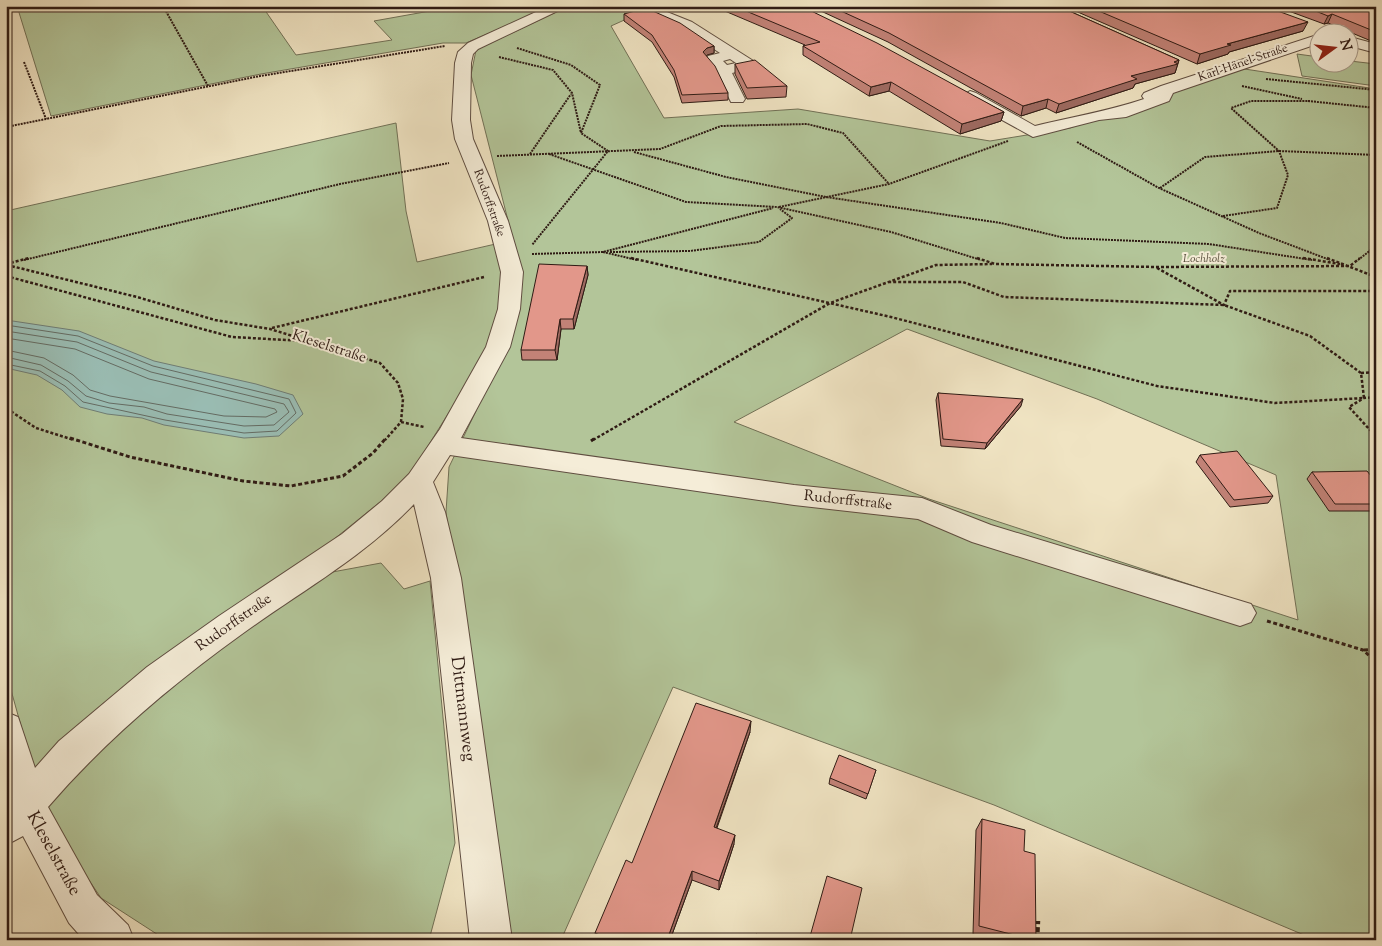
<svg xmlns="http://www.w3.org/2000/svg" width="1382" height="946" viewBox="0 0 1382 946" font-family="'Sorts Mill Goudy',serif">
<rect width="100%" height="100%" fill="#f0e4c3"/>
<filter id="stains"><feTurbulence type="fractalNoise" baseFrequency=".004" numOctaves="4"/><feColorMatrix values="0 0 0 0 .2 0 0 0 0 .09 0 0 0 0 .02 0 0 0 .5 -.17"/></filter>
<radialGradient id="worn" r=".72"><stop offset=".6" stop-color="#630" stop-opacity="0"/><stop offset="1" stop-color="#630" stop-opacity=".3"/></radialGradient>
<path fill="#b3c599" stroke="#717056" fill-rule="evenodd" d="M17 6H262L296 55 392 40 374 21 458 6H553L466 43H443L261 74 51 116Z
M569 6H622L640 13 611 26 664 118 798 109 990 141 1070 128 1206 75 1238 68 1376 89V940H1316L994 805 673 687 561 940H502L446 512 449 467 476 411 453 406 406 481 36 780 6 672V211L396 123 406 211 417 262 513 240 471 75 476 50ZM907 329 1097 399 1276 475 1298 620 929 499 734 422Z
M1297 54 1319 57 1320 62H1350V61L1376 64V86L1302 76Z
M381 563 404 589 430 581 455 843 429 940H166L101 898 39 806 176 677 327 573Z"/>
<path fill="#9abeb5" stroke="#6f7d75" d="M6 320 79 331 154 361 256 384 293 395 303 414 279 436 244 438 164 425 142 418 107 414 80 407 62 390 37 375 6 368Z"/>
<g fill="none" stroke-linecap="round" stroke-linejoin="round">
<path stroke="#646c64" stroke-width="1" d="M6 325 78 336 153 366 289 399 296 413 277 431 244 433 165 420 83 402 65 386 40 371 6 364
M6 331 77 342 151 372 284 404 289 412 274 425 244 426 167 414 144 407 109 403 86 396 68 381 41 365 6 357
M6 338 75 349 149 379 275 409 277 412 266 417 224 416 110 396 90 390 73 375 44 358 6 350"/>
<g stroke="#5f4d40" stroke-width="2">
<path id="minor" d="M549 6H568L478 49 473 54 471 63 470 120 473 139 508 221 523 272 520 309 510 347 461 438 794 485 922 498 991 525 1251 604 1256 613 1251 622 1240 626 972 542 918 519 794 505 450 455 433 482 445 512 461 578 512 940H470L431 578 414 504C365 556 300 592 242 634 171 685 105 741 48 807L97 895 128 925 134 940H84L69 923 23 836 6 845V712L18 717 35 768 59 741 147 667 219 616 342 534 382 501 409 474 440 429 486 347 498 309 501 272 488 221 455 139 452 120 455 63 458 52 468 43Z
M632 6H652L692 22 755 62 758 65 755 68 732 73 745 99 743 102H731L716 72 705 59 708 56 720 53 682 28ZM730 59 736 63 727 65 723 61Z
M1320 34V43L1173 93 1169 101 1126 117 1099 120 1033 137 964 99 962 96 970 91 976 93 1035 126C1071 117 1109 111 1144 99L1142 96 1144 93 1161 86Z
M1350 37 1376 44V53L1350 46Z"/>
</g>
<path stroke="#2f1b14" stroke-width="2" stroke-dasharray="2 1" stroke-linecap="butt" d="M163 6 208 86
M517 48 571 65 600 85 581 133 608 151 532 245
M499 57 553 70 572 93 581 133
M24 62 46 119
M1266 79 1376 90
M1242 86 1302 99
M1308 101 1376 108
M6 127 260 76 445 46
M1077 142 1159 188 1259 233 1330 260
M634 152 726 177 826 197 1001 223 1065 238 1209 244 1312 260
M530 154 571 94
M549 154 686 202 777 207 891 232 981 260
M497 156 660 149 721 126 807 124 843 133 889 184
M1160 188 1205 157 1279 151 1376 155
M779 207 889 184 1008 141
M1223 216 1277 208 1288 175 1279 151 1231 108 1251 101H1310
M603 252 637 260
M610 252 690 251 759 242 792 218 780 209
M532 254 603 252 773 208
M24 260 340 184 449 163
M1358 260 1376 246"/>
<path stroke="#2f1b14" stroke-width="2.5" stroke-dasharray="3 2" stroke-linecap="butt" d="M631 258 891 317 1157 386 1275 403 1364 398 1361 373 1310 336 1224 305 1004 297 963 282H889
M977 258 995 264 1156 267 1350 266 1360 258
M1303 258 1340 264
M1327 258 1376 277
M6 264 29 258
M7 265 137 297 215 320 270 329 380 363 398 383 403 399 401 422 385 440
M1157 268 1224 305 1230 291H1376
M6 276 232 337 305 341
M272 328 484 277
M1361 373 1376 372
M1376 397 1364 398 1349 407 1370 430 1376 429
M6 411 12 412 36 428 74 440
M401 422 424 427
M593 440 830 303 936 265 992 264"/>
<path stroke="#2f1b14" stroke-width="3" stroke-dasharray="4 2.5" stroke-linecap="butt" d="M70 438 130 457 243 481 291 486 343 476 373 453 386 438
M591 441 595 438
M1267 621 1363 650 1376 662
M1364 650 1376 649"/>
<path stroke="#2f1b14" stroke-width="4.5" stroke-dasharray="5 3" stroke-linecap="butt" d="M1037 940 1038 921"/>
<use href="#minor" fill="#f5edd8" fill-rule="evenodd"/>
</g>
<path fill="#c28277" stroke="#2f1b14" d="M713 6H801L1004 112 1001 121 960 134 889 91 869 96 803 55V46L805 45Z
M810 6H1058L1179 60 1175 73 1135 84 1133 88 1056 113 1046 108 1021 116 888 42Z
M1064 6H1265L1303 31 1229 52 1228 54 1197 64Z
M1275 6H1376V43L1328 23 1324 24Z
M624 14 714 46V53L706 55 728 93V100L682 103 674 77 652 42 624 21Z
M735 64 787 86 786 97 747 99 735 74Z
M587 266 588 275 574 329H561L557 360H522L521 350Z
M938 393 1021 406 985 449 941 446 936 400Z
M1200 455 1273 496 1268 503 1230 507 1196 462Z
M1312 472 1376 482V511H1329L1307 479Z
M750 732 717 828 734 844 719 890 692 880 670 940H597L595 933Z
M876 770 866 799 829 784 830 778Z
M982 819 1024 851 1036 940H993L973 934 976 830Z"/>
<path fill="#9e6a61" stroke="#2f1b14" d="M1332 14 1328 23 1324 24 1328 16Z
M1308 22 1303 31 1229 52 1228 54 1197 64 1200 54 1227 44Z
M714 46V53L707 55 703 59V52L707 48Z
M1179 60 1175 73 1135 84 1133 88 1056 113 1059 104 1131 76Z
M891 82 889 91 869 96 871 87Z
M1048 99 1046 108 1021 116 1023 106Z
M1004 112 1001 121 960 134 962 124Z
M587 266 588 275 574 329 573 319Z
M560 319 561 329 557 360 555 350Z
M1023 399 1021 406 985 449 987 443Z
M751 721 750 732 713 837 714 827Z
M735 835 734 844 719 890V881Z
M692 871V880L670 940H667Z"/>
<path fill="#e2978a" stroke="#2f1b14" d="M734 6H801L877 43 1004 112 962 124 891 82 871 87 803 46 820 42Z
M830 6H1058L1179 60 1174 62 1178 64 1131 76 1137 79 1059 104 1048 99 1023 106 889 33Z
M1087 6H1264L1308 22 1227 44 1231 45 1200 54Z
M1303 6H1376V32L1332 14 1328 16Z
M646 8 680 23 714 46 707 48 703 52 715 66 728 93 682 95 674 70 652 35 624 14Z
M755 60 787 86 747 88 735 64Z
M539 264 587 266 573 319H560L555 350H521Z
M938 393 1023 399 987 443 943 439Z
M1237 451 1273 496 1234 500 1200 455Z
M1367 471 1376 482V504H1335L1312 472Z
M696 703 751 721 714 827 735 835 719 881 692 871 667 940H612L595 933 626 860 632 863Z
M839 755 876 770 868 794 830 778Z
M982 819 1025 830 1024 851 1035 854 1036 940H1034L979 926Z
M827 876 862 888 850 940H809Z
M756 934 771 940H754Z"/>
<g text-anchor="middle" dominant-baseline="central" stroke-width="4" stroke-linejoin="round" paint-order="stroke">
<g font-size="12" fill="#2f1b14" stroke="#f5edd8">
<text transform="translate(1243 63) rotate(-19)">Karl-Hänel-Straße</text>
<text transform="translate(489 203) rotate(70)">Rudorffstraße</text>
</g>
<g font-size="12" font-style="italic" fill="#574e3c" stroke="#f5edd8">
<text x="1204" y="259">Lochholz</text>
</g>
<g font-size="15" fill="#2f1b14" stroke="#f5edd8">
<text transform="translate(329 347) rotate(18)">Kleselstraße</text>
<text transform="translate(848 501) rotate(6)">Rudorffstraße</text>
<text transform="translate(234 623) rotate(-35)">Rudorffstraße</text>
</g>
<g font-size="18" fill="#2f1b14" stroke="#f5edd8">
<text transform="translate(462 709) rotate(83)">Dittmannweg</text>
<text transform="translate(53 854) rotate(61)">Kleselstraße</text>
</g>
</g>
<rect width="1382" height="946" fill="none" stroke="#f0e4c3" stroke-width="25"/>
<rect x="8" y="8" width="1367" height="931" fill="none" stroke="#2f1b14" stroke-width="2.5"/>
<rect x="12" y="12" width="1357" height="921" fill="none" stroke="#2f1b14"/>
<g transform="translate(1334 48) rotate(75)"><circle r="24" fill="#f5edd8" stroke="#a6998a"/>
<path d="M0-4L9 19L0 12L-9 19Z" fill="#8f2418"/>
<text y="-8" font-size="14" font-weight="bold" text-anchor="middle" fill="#2f1b14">N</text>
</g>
<rect width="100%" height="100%" filter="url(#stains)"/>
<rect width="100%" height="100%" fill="url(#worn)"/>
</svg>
